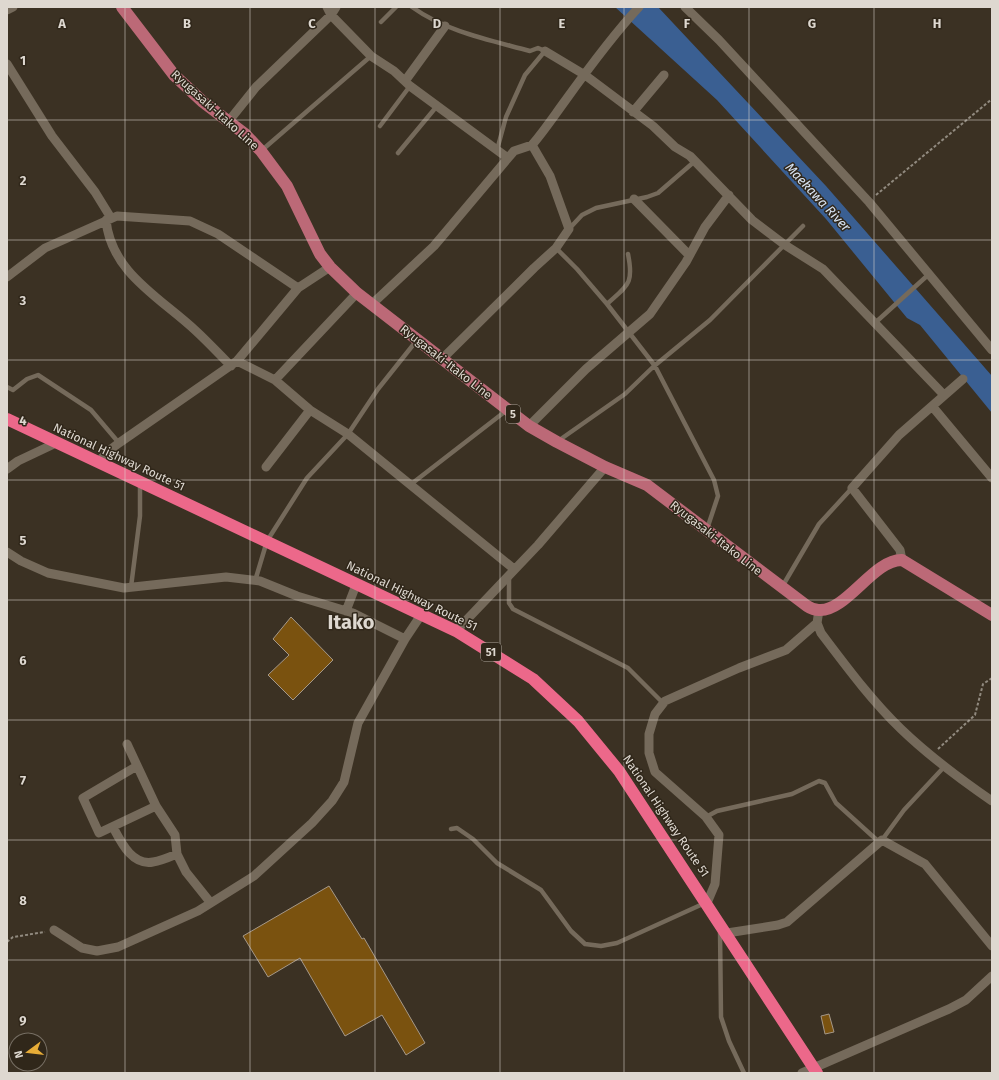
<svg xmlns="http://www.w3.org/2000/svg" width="999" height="1080" viewBox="0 0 999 1080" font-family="'Fira Sans',sans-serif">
<rect width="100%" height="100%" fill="#3b3123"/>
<path fill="#3a5f92" d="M615 7H658L826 186 992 376V413L920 325 907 318 826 219 717 100Z"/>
<path fill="#7a520f" stroke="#a59889" d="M291 617 333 660 293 700 268 675 289 655 273 639Z
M329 886 362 939 364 938 425 1043 406 1055 382 1015 345 1036 300 958 268 977 243 936Z
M829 1014 834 1032 825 1034 821 1016Z"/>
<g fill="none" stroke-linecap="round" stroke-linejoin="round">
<path stroke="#918a7f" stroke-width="2" stroke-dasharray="3 2" stroke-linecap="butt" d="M876 195 992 99
M938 749 975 715 983 684 992 678
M7 942 13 937 45 932"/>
<path stroke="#756a5b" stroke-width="4.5" d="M412 7C447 32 490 40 530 51L538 48 545 51 525 75 506 117 497 150
M381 22 396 7
M380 126 410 86
M261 151 371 56
M398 153 437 106
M569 229 582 215 596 208 647 197 658 193 695 161
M556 248 577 269 607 304 655 366 714 480 718 496 707 529
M607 304C628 285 634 284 628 254
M876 322 928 275
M7 387 13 390 27 379 38 375 91 410 119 443
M558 441 625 394 653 367 710 320 803 226
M410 485 507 410
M509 577V603L513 609 628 668 663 703
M255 581 267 541 307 478 348 434 378 389 417 340
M131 587 140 516V483
M782 587 819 524 852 488
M706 817 717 811 792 794 819 781 825 783 836 803 879 842
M451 829 457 828 473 839 497 863 541 890 571 931 585 944 601 946 617 943 705 903
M882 840 904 810 944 767
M720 929 721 1017 729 1041 744 1073"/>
<path stroke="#756a5b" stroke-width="9" d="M327 7 331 15 336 7
M685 7 719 40 869 202 992 350
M7 10 13 7
M545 51 585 75 653 126 675 147 690 156 752 220 785 245 823 269 944 395
M7 64 52 136 95 192 111 218
M405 81 445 26
M633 112 664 75
M228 122 256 87 331 15 371 56 394 71 410 86 508 158
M532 145C544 131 554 116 565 101 588 69 612 36 639 7
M634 199 689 255
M106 220C111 273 161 298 196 331 208 342 219 354 231 366
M7 277 45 248 117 216 190 221 218 234 298 288
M372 304 434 246 514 151 532 145 550 176 569 229 556 248 534 268 443 358
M237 361 275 380 310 410 348 434 514 569
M275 380 357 293
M932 406 992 478
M529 426 586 369 650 314 686 262 705 227 729 195
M99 462 106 453 119 443 237 361 298 288 330 267
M266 467 310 410
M7 469 18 461 56 443
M7 552 21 561 48 573 124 588 226 577 260 581 297 596 353 613 405 639
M902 560 900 550 852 488 899 435 963 379
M819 610 817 623 821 633C846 666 871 700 901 729 929 756 960 779 992 801
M346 611 356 585
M456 631 538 545 605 467
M127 744 156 806 175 835 177 854 186 872 210 902
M137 766 83 798 99 833 156 806
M113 827C121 842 132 866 153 862 161 861 170 857 177 854
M707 903 715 884 719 835 706 817 655 772 649 753V734L655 714 665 701 739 668 786 650 817 623
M54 930 82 948 97 951 118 947 198 911 254 876 312 823 332 801 344 782 358 723 405 639 421 615
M727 933 778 925 787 922 882 840 925 864 992 946
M802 1073 949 1009 966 1000 992 976"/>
<path stroke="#bc6977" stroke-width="12" d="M122 7 174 75 203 102 245 134 261 151 287 186 320 254 330 267 357 293 529 426 557 442 605 467 647 485 807 606C810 608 815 610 819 610 846 612 874 559 902 560L992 615"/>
<path stroke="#ec688a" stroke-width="12" d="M7 419 456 631 533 679 578 721 619 771 817 1073"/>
</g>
<path fill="none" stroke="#ded8d0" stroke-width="1" stroke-opacity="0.55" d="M125 7V1073M250 7V1073M375 7V1073M500 7V1073M624 7V1073M749 7V1073M874 7V1073M7 120H992M7 240H992M7 360H992M7 480H992M7 600H992M7 720H992M7 840H992M7 960H992"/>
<g text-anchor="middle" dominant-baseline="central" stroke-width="3" stroke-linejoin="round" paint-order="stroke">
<g fill="#30271a" stroke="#aaa399" stroke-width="1">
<rect x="506" y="405" width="14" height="18" rx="3"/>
<rect x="481" y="643" width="20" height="18" rx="3"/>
</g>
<g font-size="11" font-weight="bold" fill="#ded8d0">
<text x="513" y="414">5</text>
<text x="491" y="652">51</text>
</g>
<g font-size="12" fill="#ded8d0" stroke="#30271a">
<text transform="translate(215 110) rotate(42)">Ryugasaki-Itako Line</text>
<text transform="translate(446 362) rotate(38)">Ryugasaki-Itako Line</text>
<text transform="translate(119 457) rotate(25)">National Highway Route 51</text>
<text transform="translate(716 538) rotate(38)">Ryugasaki-Itako Line</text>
<text transform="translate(412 596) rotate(26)">National Highway Route 51</text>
<text transform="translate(666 816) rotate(56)">National Highway Route 51</text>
</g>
<g font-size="13" font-style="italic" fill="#d8e4f3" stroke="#30271a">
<text transform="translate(818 197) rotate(47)">Maekawa River</text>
</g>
<g font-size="20" font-weight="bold" fill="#ded8d0" stroke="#30271a">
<text x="351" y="622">Itako</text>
</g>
</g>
<g font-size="13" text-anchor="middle" font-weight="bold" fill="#ded8d0" stroke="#30271a" stroke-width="3" stroke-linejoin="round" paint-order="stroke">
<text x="62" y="28">A</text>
<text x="187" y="28">B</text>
<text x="312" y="28">C</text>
<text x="437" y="28">D</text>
<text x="562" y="28">E</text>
<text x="687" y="28">F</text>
<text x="812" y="28">G</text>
<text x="937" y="28">H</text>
<text x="23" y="65">1</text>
<text x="23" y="185">2</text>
<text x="23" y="305">3</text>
<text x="23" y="425">4</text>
<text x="23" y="545">5</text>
<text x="23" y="665">6</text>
<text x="23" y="785">7</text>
<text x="23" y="905">8</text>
<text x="23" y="1025">9</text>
</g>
<rect width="999" height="1080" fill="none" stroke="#ded8d0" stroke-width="16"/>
<g transform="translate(28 1052) rotate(255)"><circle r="19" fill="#30271a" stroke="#766e63"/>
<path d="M0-3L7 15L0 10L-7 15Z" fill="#e7ac37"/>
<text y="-6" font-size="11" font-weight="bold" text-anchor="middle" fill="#ded8d0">N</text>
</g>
</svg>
